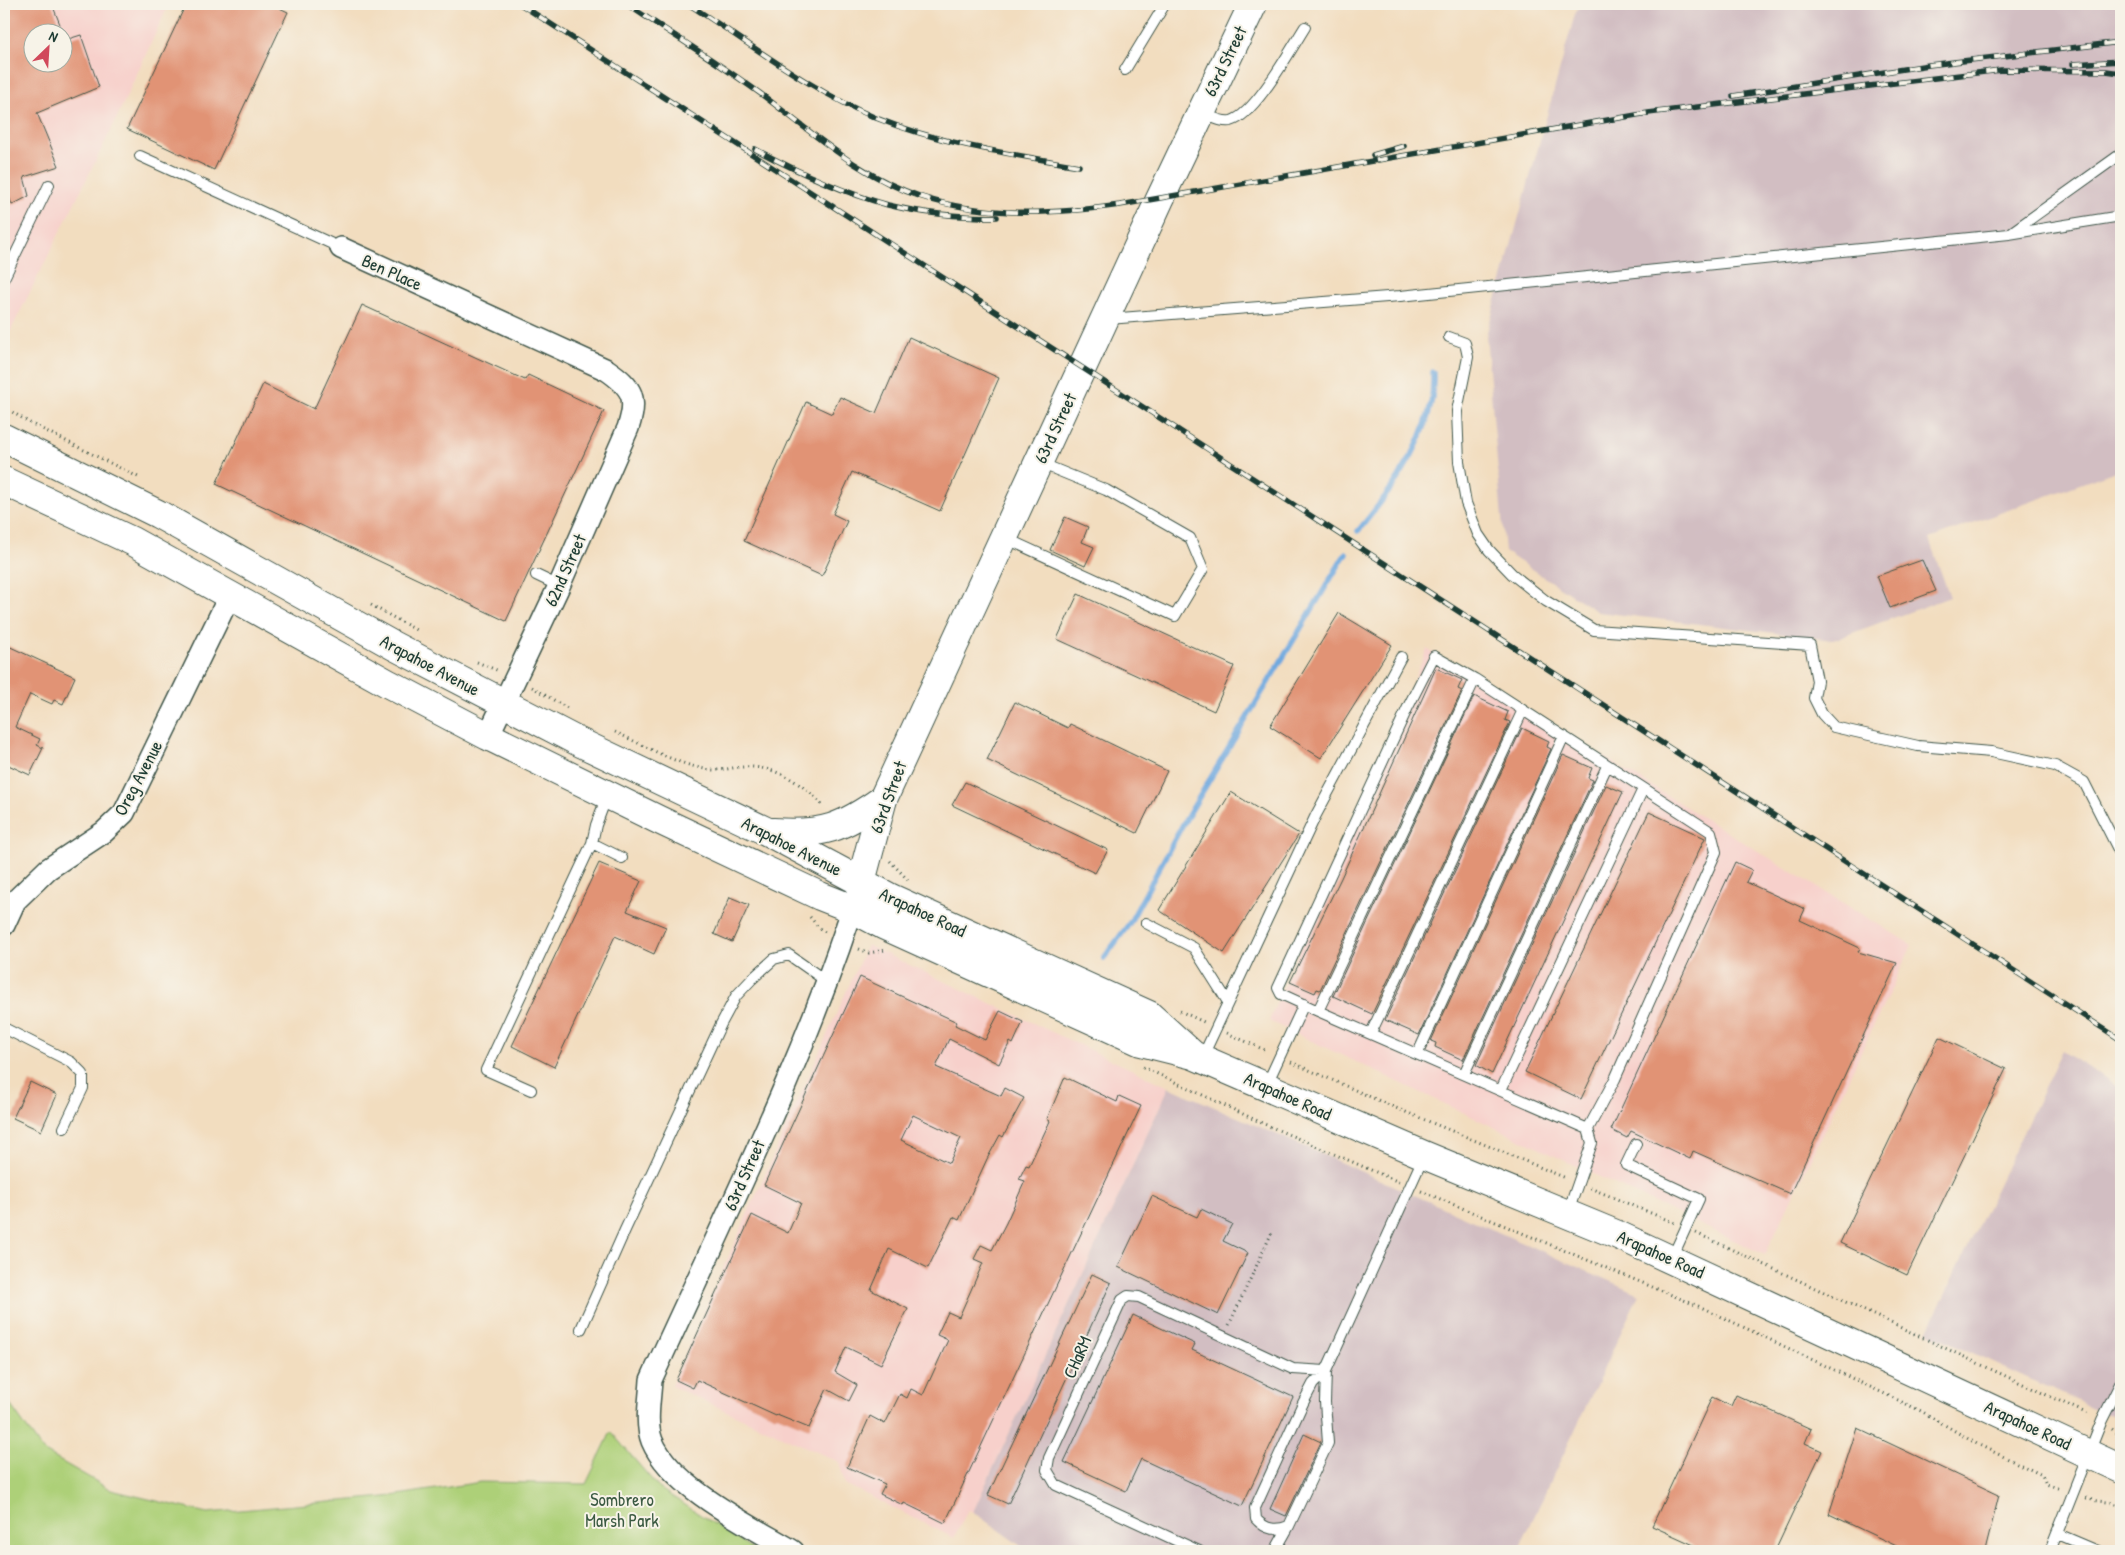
<svg xmlns="http://www.w3.org/2000/svg" width="2125" height="1555" viewBox="0 0 2125 1555" font-family="'Patrick Hand',sans-serif">
<rect width="100%" height="100%" fill="#f7f3e8"/>
<filter id="ink" filterUnits="userSpaceOnUse"><feTurbulence type="fractalNoise" baseFrequency=".02" numOctaves="2"/><feDisplacementMap in="SourceGraphic" scale="10" xChannelSelector="R" yChannelSelector="G"/><feConvolveMatrix kernelMatrix="1 2 1 2 8 2 1 2 1" color-interpolation-filters="sRGB"/></filter>
<filter id="wash" filterUnits="userSpaceOnUse"><feTurbulence type="fractalNoise" baseFrequency=".0096" numOctaves="4" result="noise"/><feDisplacementMap in="SourceGraphic" scale="20" xChannelSelector="R" yChannelSelector="G"/><feGaussianBlur stdDeviation="1.12" result="paint"/><feColorMatrix in="noise" values="0 0 0 0 0 0 0 0 0 0 0 0 0 0 0 0 0 1.4 0 .05"/><feComposite in="paint" operator="in"/></filter>
<g filter="url(#wash)">
<rect width="100%" height="100%" fill="#f2ddbf"/>
<path fill="#f7d0cb" fill-rule="evenodd" d="M4 4H169L113 126 4 344ZM32 32H62V62H32Z
M1427 649 1912 945 1765 1255 1269 1021Z
M867 945 1169 1087 973 1512 968 1510 954 1538 845 1484 839 1462 671 1386Z"/>
<path fill="#d2bec2" d="M1581 4H2121V469L1929 539 1950 597 1833 640 1598 612 1505 552 1486 336 1575 14Z
M2062 1051 2121 1088V1421L1927 1332Z
M1169 1087 1639 1294 1518 1551H1028L973 1512Z"/>
<path fill="#add078" stroke="#668656" d="M4 1396 43 1451 111 1490 207 1513 385 1497 481 1482 586 1484 611 1432 659 1488 756 1551H4Z"/>
<g fill="none" stroke-linecap="round" stroke-linejoin="round">
<path stroke="#70a9df" stroke-width="5.5" d="M1358 531C1389 493 1421 453 1431 403 1433 393 1433 382 1433 372
M1104 958 1129 924 1183 824 1346 553"/>
</g>
<g id="blocks">
<path fill="#e19375" fill-rule="evenodd" d="M4 4H52L63 32H32V62H62V41L81 35 99 87 37 113 59 166 24 177 29 196 12 205 4 183Z
M186 4H271L288 12 214 170 127 129Z
M362 305 525 380 528 375 604 411 506 621 216 484 263 384 314 409Z
M909 337 999 378 940 511 852 472 833 514 847 521 822 576 744 541 806 402 832 414 840 397 876 413Z
M1065 517 1088 527 1082 542 1094 547 1085 566 1050 550Z
M1922 560 1936 591 1890 608 1877 576Z
M1078 594 1234 666 1214 711 1057 639Z
M1339 613 1392 645 1321 758 1270 726Z
M4 644 75 677 63 704 54 700 52 704 30 694 15 727 40 739 37 745 43 748 30 775 4 763Z
M1436 668 1462 680 1458 689 1462 691 1320 990 1317 989 1315 993 1290 982 1341 878Z
M1474 696 1508 712 1505 720 1510 722 1372 1014 1333 996Z
M1015 702 1068 728 1070 724 1167 771 1137 833 987 760Z
M1522 728 1549 741 1547 747 1551 749 1419 1035 1385 1020Z
M1563 755 1592 768 1588 778 1593 780 1463 1060 1435 1047 1436 1043 1431 1041Z
M965 782 1108 850 1095 873 952 805Z
M1606 785 1623 792 1492 1074 1476 1065Z
M1231 792 1299 834 1224 953 1159 910Z
M1649 812 1705 838 1581 1099 1525 1072Z
M1735 862 1752 870 1746 882 1805 909 1800 920 1860 948 1858 952 1897 963 1790 1194 1693 1151 1690 1159 1631 1131 1627 1138 1611 1130Z
M599 863 641 881 627 911 666 927 654 954 615 936 554 1067 512 1046Z
M730 897 749 905 732 942 714 934Z
M860 977 957 1022 955 1025 985 1040 1000 1011 1023 1022 1013 1044 1010 1042 999 1064 949 1039 936 1067 1001 1096 1005 1088 1024 1098 1003 1137 1000 1135 987 1159 959 1220 953 1217 928 1268 889 1249 871 1290 908 1309 881 1364 846 1347 835 1372 857 1385 849 1401 827 1389 809 1428 777 1415 776 1416 697 1380 693 1388 676 1380 752 1215 788 1233 801 1203 764 1185ZM913 1115 961 1138 949 1163 901 1140Z
M1939 1037 2006 1069 1907 1275 1840 1243Z
M1065 1077 1117 1102 1119 1096 1141 1106 945 1523 904 1503 903 1505 880 1494 885 1484 847 1467 870 1416 885 1424 900 1394 907 1398 911 1389 923 1395 948 1340 937 1335 948 1312 959 1317 983 1263 974 1259 981 1245 992 1250 1006 1223 1025 1181 1019 1179 1026 1165 1029 1166 1050 1121 1047 1119Z
M30 1082 57 1095 41 1131 13 1118Z
M1152 1196 1197 1217 1201 1209 1232 1224 1223 1241 1248 1253 1218 1315 1118 1267Z
M1092 1274 1111 1283 1008 1504 988 1495Z
M1133 1315 1195 1344 1192 1350 1293 1397 1242 1506 1141 1459 1126 1491 1064 1462Z
M1736 1395 1811 1429 1805 1443 1822 1451 1775 1551H1707L1652 1526 1712 1397 1731 1406Z
M1857 1428 1999 1495 1985 1551H1907L1829 1514Z
M1304 1434 1321 1442 1286 1516 1270 1509Z"/>
</g>
</g>
<g filter="url(#ink)">
<use href="#blocks" fill-opacity="0" stroke="#3f5549" stroke-width="1"/>
<g fill="none" stroke-linecap="round" stroke-linejoin="round">
<g stroke="#3f5549" stroke-width="12">
<path id="lane" d="M1125 70 1165 4
M1201 113C1210 116 1222 123 1231 121 1255 115 1291 49 1305 27
M140 156 341 248
M2012 232 2121 154
M4 278 49 185
M1108 319 1400 296 2009 234 2121 216
M1449 337 1465 343 1468 357 1457 411 1459 462 1466 503 1478 534 1489 550 1512 574 1546 601 1594 630 1810 645 1817 681 1814 698 1822 714 1834 727 1918 746 1991 752 2055 766 2084 782 2121 855
M1005 538 1175 616 1203 569 1190 538 1106 490 1040 463
M536 575 559 586
M607 796 596 825 592 843 622 858
M1146 923 1194 948 1228 1002
M1318 1011 1475 679
M4 1028 71 1062 83 1074V1088L64 1128
M1371 1033 1523 710
M1418 1053 1564 736
M1202 1058 1316 815 1401 657
M1464 1074 1607 766
M1266 1086 1304 1004
M531 1090 486 1070 592 843
M1501 1090 1643 789
M1636 1144 1626 1165 1699 1199 1672 1258
M1568 1212 1592 1143 1588 1129 1615 1079 1716 852 1711 832 1475 679 1434 656 1408 707 1278 988 1281 994 1318 1011 1588 1129
M581 1329 625 1230 721 1024 736 996 752 979 774 959 789 955 826 981
M1289 1526C1276 1531 1266 1530 1256 1519L1255 1508 1303 1403 1313 1384 1326 1371
M2058 1534 2098 1551
M1199 1551 1056 1485 1047 1470 1049 1458 1122 1300 1128 1296 1139 1297 1293 1369 1326 1371
M1275 1551 1289 1526 1328 1443 1325 1402 1326 1371 1424 1156
M2050 1551 2102 1420 2121 1382"/>
</g>
<g stroke="#3f5549" stroke-width="24">
<path id="street" d="M341 248 607 370C633 388 638 398 628 428L559 586 488 736
M4 925 15 901 48 869 104 832 124 813 230 595
M793 1551C751 1526 671 1487 652 1441 645 1423 650 1400 651 1380 725 1217 808 1054 861 882"/>
</g>
<g stroke="#3f5549" stroke-width="30">
<path id="secondary" d="M861 882 883 799 1160 199 1253 4"/>
</g>
<g stroke="#3f5549" stroke-width="30">
<path id="primary" d="M4 438 158 514 394 646 577 741 766 831 891 898 1149 1015 1192 1054
M4 481 132 541 389 684 488 736 659 820 820 896 853 909 883 925 1141 1042 1193 1055 1424 1155 1618 1235 2121 1469
M773 832C822 836 844 827 883 799"/>
</g>
<path stroke="#3f5549" stroke-width="3" stroke-dasharray="1 4" stroke-linecap="butt" d="M4 407 30 423 138 477
M371 605 416 630
M477 662 499 671
M532 687 567 708
M615 732C646 746 678 766 712 770 722 771 733 767 743 767 775 765 803 783 823 806
M890 861 908 880
M810 917 819 928 825 932
M859 949 869 953 885 950
M1180 1011 1206 1023
M1227 1033 1267 1051
M1291 1062 1396 1108 1566 1178
M1143 1067 1262 1123 1399 1182
M1590 1188 1675 1223
M1421 1191 1703 1308 1921 1411 1977 1444 2042 1475 2046 1484 2061 1489
M1696 1233 2090 1415
M1229 1325 1273 1230
M2112 1429 2121 1436
M2086 1498C2098 1503 2109 1500 2121 1506"/>
<use href="#lane" stroke="#fff" stroke-width="10"/>
<use href="#street" stroke="#fff" stroke-width="21"/>
<use href="#secondary" stroke="#fff" stroke-width="28"/>
<use href="#primary" stroke="#fff" stroke-width="28"/>
<g stroke="#1f3d34" stroke-width="5.5">
<path id="rail" d="M520 4 2121 1040
M626 4C671 33 717 62 761 94 812 132 860 177 922 197 986 218 1055 214 1120 205L1648 113 2001 70 2106 71 2121 73
M688 4C748 42 811 91 876 118 941 144 1010 154 1079 166
M2073 64 2121 61
M1733 96 1929 65 2121 42
M755 149C794 170 845 193 888 205 924 214 961 217 997 217
M1373 155 1404 146"/>
</g>
<use href="#rail" stroke="#f7f3e8" stroke-width="4" stroke-dasharray="11" stroke-linecap="butt"/>
</g>
</g>
<g text-anchor="middle" dominant-baseline="central" stroke-width="4" stroke-linejoin="round" paint-order="stroke">
<g font-size="18" fill="#1f3d34" stroke="#f7f3e8">
<text transform="translate(1225 61) rotate(-64)">63rd Street</text>
<text transform="translate(392 272) rotate(24)">Ben Place</text>
<text transform="translate(1055 428) rotate(-65)">63rd Street</text>
<text transform="translate(565 570) rotate(-66)">62nd Street</text>
<text transform="translate(430 665) rotate(28)">Arapahoe Avenue</text>
<text transform="translate(138 778) rotate(-62)">Oreg Avenue</text>
<text transform="translate(888 797) rotate(-70)">63rd Street</text>
<text transform="translate(792 846) rotate(27)">Arapahoe Avenue</text>
<text transform="translate(923 912) rotate(25)">Arapahoe Road</text>
<text transform="translate(1288 1096) rotate(24)">Arapahoe Road</text>
<text transform="translate(744 1175) rotate(-66)">63rd Street</text>
<text transform="translate(1661 1254) rotate(24)">Arapahoe Road</text>
<text transform="translate(1077 1357) rotate(-66)">CHaRM</text>
<text transform="translate(2028 1425) rotate(25)">Arapahoe Road</text>
</g>
<g font-size="18" fill="#3b5a42" stroke="#f7f3e8">
<text x="622" y="1499">Sombrero<tspan x="622" dy="21">Marsh Park</tspan></text>
</g>
</g>
<rect width="2125" height="1555" fill="none" stroke="#f7f3e8" stroke-width="20"/>
<g transform="translate(48 48) rotate(25)"><circle r="24" fill="#f7f3e8" stroke="#a1aaa0"/>
<path d="M0-4L9 19L0 12L-9 19Z" fill="#d1495b"/>
<text y="-8" font-size="14" font-weight="bold" text-anchor="middle" fill="#1f3d34">N</text>
</g>
</svg>
